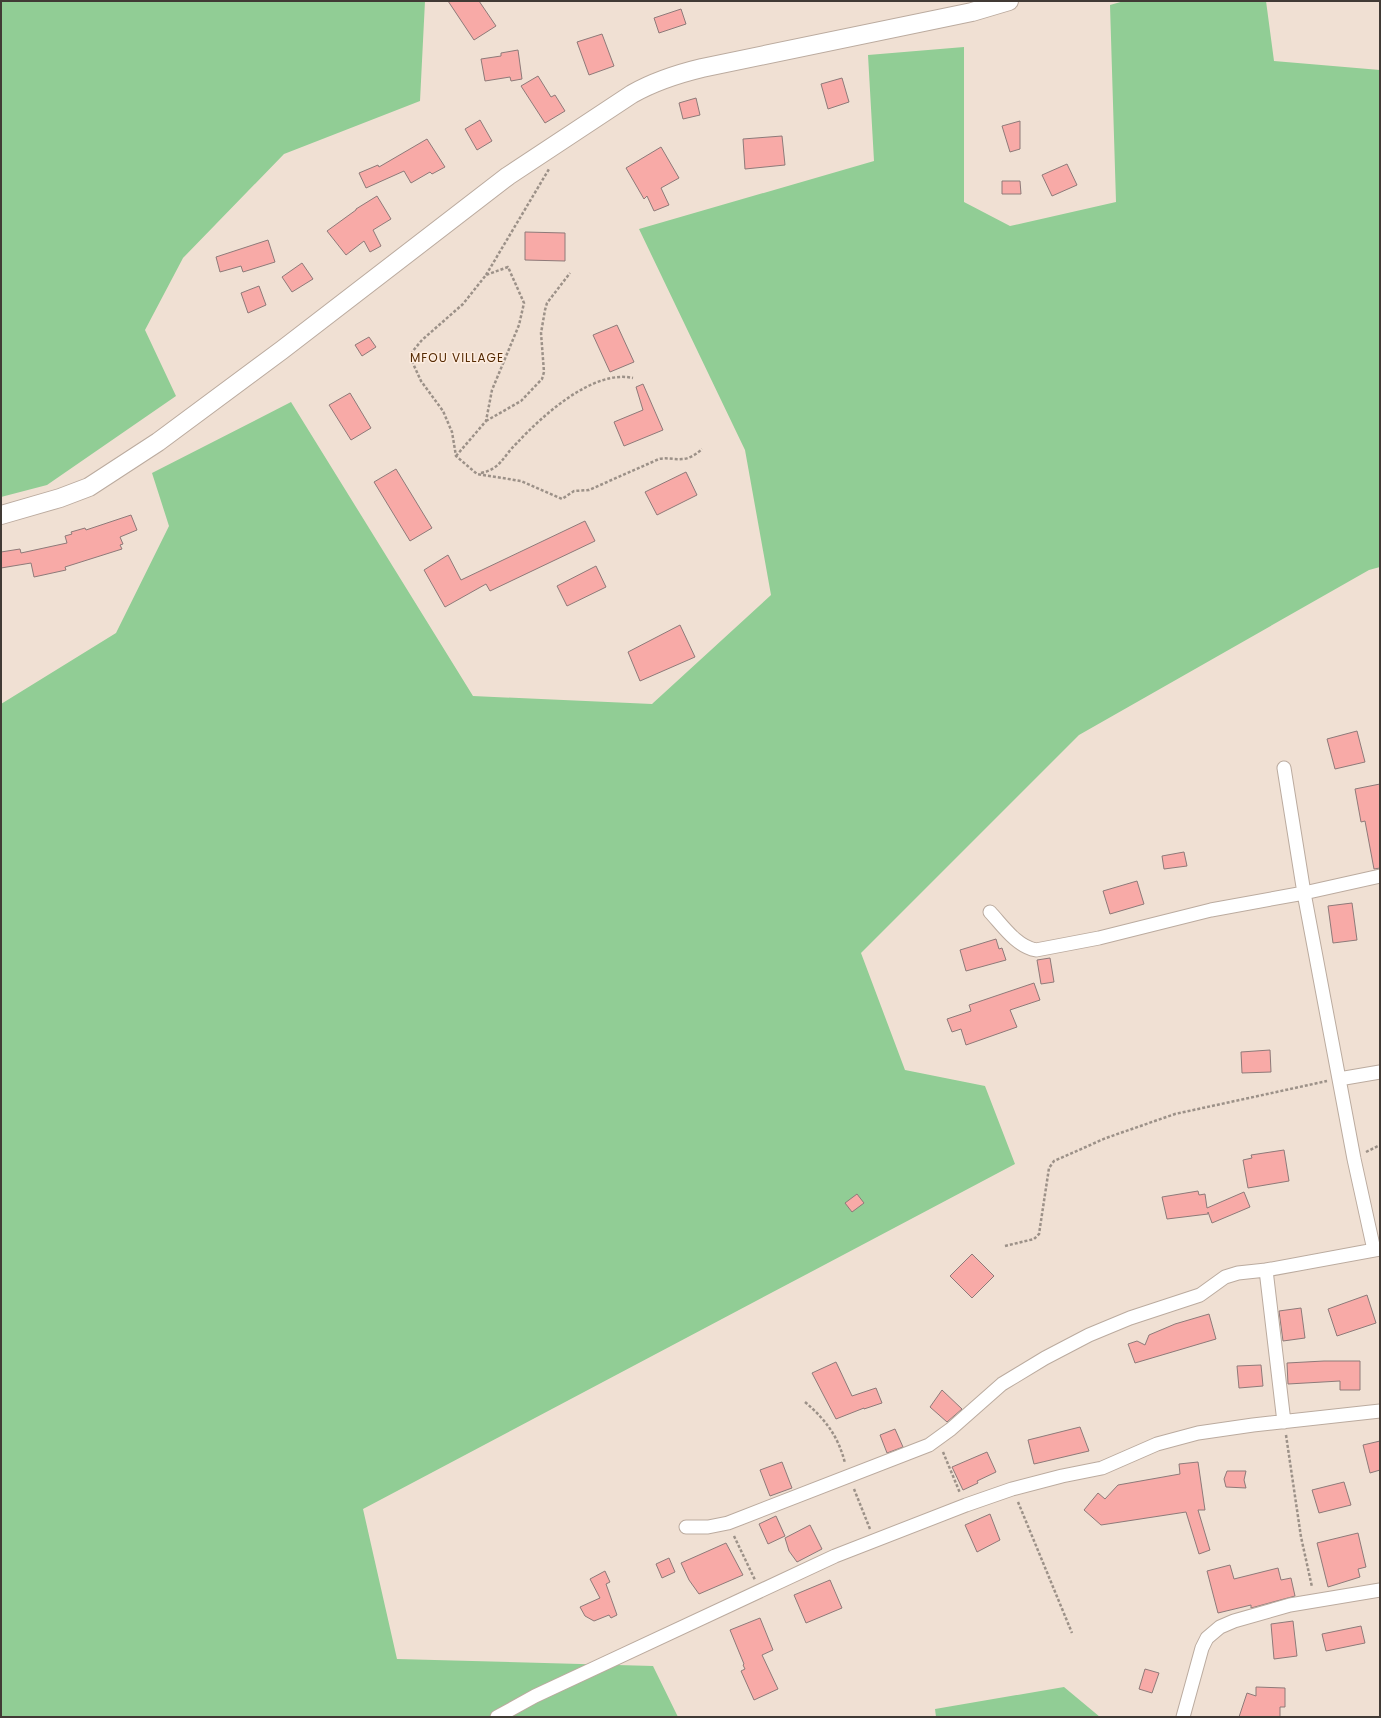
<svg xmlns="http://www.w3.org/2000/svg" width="1381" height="1718" viewBox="0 0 1381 1718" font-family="Poppins,sans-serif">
<rect width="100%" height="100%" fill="#f0e0d3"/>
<path fill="#91cd95" d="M1 1H425L420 101 284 154 183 258 145 330 176 396 47 485 1 497Z
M1124 1H1266L1274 61 1380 70V567L1369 570 1079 735 861 953 905 1070 985 1086 1015 1164 363 1509 397 1659 653 1666 678 1717H1V704L116 633 169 526 152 473 291 402 473 696 652 704 771 595 745 450 639 229 874 161 868 55 964 47V202L1010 226 1116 202 1110 5Z
M1064 1687 1100 1717H936L935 1709Z"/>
<path fill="#f8aaa7" stroke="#8e7a79" d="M448 1H479L496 26 474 40Z
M681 9 686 24 659 33 654 18Z
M602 34 614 66 589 75 577 42Z
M518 50 522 79 511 81 510 77 485 81 481 59 501 56V53Z
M538 76 551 97 555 95 565 111 545 123 521 86Z
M842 78 849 102 828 109 821 84Z
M696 98 700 115 683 119 679 103Z
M480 120 492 141 477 150 465 129Z
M1020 121V149L1010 152 1002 126Z
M782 136 785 165 745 169 743 139Z
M427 139 445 167 432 174 430 172 411 183 404 171 366 188 359 173 378 165 379 167Z
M661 147 679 178 661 188 669 205 654 211 647 196 644 199 626 168Z
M1067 164 1077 185 1052 196 1042 175Z
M1002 181H1020L1021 194H1002Z
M377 196 391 219 373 230 381 246 370 252 364 241 346 255 327 231 356 210V209Z
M525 232 565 233V261L525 260Z
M268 240 275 262 243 272 241 266 220 272 216 257Z
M302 263 313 279 292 292 282 277Z
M259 286 266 305 248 313 241 293Z
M617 325 634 362 610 372 593 335Z
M369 337 376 347 362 356 355 345Z
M643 384 663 430 624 446 614 422 643 410 636 387Z
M350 393 371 428 351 440 329 405Z
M396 469 432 528 410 541 374 482Z
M686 472 697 495 657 515 645 492Z
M131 515 137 530 120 537 123 544 120 545 122 549 65 567 66 570 34 577 31 563 1 568V552L20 549 21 553 67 543 65 536 72 534 71 532 85 528 86 530Z
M585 521 595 541 490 591 486 584 445 607 424 570 448 555 461 580Z
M596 566 606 587 567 606 557 586Z
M680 625 695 657 640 681 628 652Z
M1357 731 1365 762 1335 769 1327 739Z
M1380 784V868L1374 869 1365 821 1361 822 1355 789Z
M1184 852 1187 866 1164 869 1162 856Z
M1137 881 1144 904 1110 914 1103 891Z
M1352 903 1357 940 1333 943 1328 906Z
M996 939 999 949 1002 948 1006 960 966 971 960 950Z
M1050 958 1054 982 1041 984 1037 960Z
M1034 983 1040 1000 1010 1010 1017 1027 966 1045 961 1029 952 1032 947 1019 971 1011 969 1005Z
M1270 1050 1271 1072 1242 1073 1241 1052Z
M1284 1150 1289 1181 1248 1188 1243 1160 1252 1158 1251 1155Z
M1198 1191 1199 1195 1205 1194 1207 1208 1244 1192 1250 1207 1212 1223 1208 1212V1214L1167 1219 1162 1197Z
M857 1194 864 1203 852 1212 845 1203Z
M972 1254 994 1276 972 1298 950 1276Z
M1367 1295 1376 1323 1337 1336 1328 1309Z
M1301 1308 1305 1338 1283 1341 1279 1311Z
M1209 1314 1216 1339 1135 1363 1128 1344 1137 1341 1145 1345 1149 1335 1175 1324Z
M1324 1361H1360V1390H1340V1381L1288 1384 1287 1363Z
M836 1362 852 1396 876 1388 882 1403 864 1409V1408L836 1419 812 1373Z
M1261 1365 1263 1386 1239 1388 1237 1366Z
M942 1390 962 1409 947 1422 930 1407Z
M1080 1427 1089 1451 1034 1464 1028 1440Z
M895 1429 903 1447 887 1453 880 1435Z
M1380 1441V1470L1370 1473 1363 1445Z
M987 1452 996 1472 977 1481 978 1483 963 1490 952 1467Z
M782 1462 792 1488 770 1496 760 1470Z
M1198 1462 1205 1510H1198L1210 1550 1199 1554 1186 1512 1101 1525 1084 1510 1098 1493 1105 1499 1118 1485 1180 1474 1179 1464Z
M1227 1471H1246L1244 1480 1246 1488 1226 1487 1224 1479Z
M1344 1482 1351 1505 1319 1513 1312 1490Z
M990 1514 1000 1540 977 1552 965 1525Z
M776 1516 785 1536 768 1544 759 1524Z
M810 1525 822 1549 797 1562 789 1551 785 1538Z
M1358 1533 1366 1567 1358 1569 1360 1577 1328 1587 1317 1543Z
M726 1543 743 1575 699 1594 689 1580 681 1563Z
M669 1558 675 1572 662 1578 656 1564Z
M1230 1565 1234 1579 1278 1568 1281 1580 1291 1578 1295 1596 1251 1608V1605L1218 1613 1207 1571Z
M605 1571 610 1582 606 1584 617 1615 611 1618 609 1615 594 1621 585 1616 580 1607 600 1598 590 1579Z
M830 1580 842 1608 806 1623 794 1595Z
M760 1618 773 1650 762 1655 778 1689 754 1700 741 1671 745 1669 743 1665 744 1664 730 1630Z
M1293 1621 1297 1656 1274 1659 1271 1624Z
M1361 1626 1365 1643 1326 1651 1322 1634Z
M1145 1669 1159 1673 1152 1693 1139 1689Z
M1256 1687 1285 1688V1707H1280V1717H1239L1247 1693 1256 1696Z"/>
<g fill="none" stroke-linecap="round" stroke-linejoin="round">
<g stroke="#bbab9f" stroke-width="15">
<path id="minor" d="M1284 768 1304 893 1339 1079
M990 912C1003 926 1016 946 1036 950L1099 938 1211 910 1304 893 1380 876
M1374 1250 1354 1159 1339 1079 1380 1072
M1284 1422 1266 1270 1380 1249
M686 1527H708L728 1523 929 1445 951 1429 1002 1384 1045 1358 1089 1335 1130 1318 1200 1295 1225 1277 1238 1273 1266 1270
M497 1717 535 1696 835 1556 966 1505 1012 1489 1062 1476 1102 1468 1157 1444 1198 1433 1253 1425 1380 1411
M1183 1717 1202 1648 1207 1638 1220 1627 1234 1621 1290 1605 1380 1590"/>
</g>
<g stroke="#bbab9f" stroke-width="20">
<path id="secondary" d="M1 515 60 498 89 487 158 442 282 350 508 176 632 94C655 81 677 74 702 68L972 12 1009 1"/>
</g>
<path stroke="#9c9188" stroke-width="2.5" stroke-dasharray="3 2" stroke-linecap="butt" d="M486 275 549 169
M486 421 521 401 542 379 544 372 541 333 545 310 547 303 570 273
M456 456 486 421 492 390 519 325 524 303 508 267 486 275 463 304 422 340 412 352 411 359 421 381 443 411 452 432 456 456 477 474 521 481 562 499 574 491 589 490 659 459C667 457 674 460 682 459 689 459 697 454 702 449
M481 473C501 469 503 456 517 443 542 416 593 369 633 378
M1366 1152 1380 1145
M1005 1246 1034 1239 1039 1234 1049 1168 1054 1161 1106 1138 1175 1114 1327 1081
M805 1402C826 1420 838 1436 845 1463
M1286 1435 1301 1537 1312 1587
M943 1452 960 1493
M854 1489 870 1529
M1018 1502 1072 1633
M734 1536 755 1580"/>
<use href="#minor" stroke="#fff" stroke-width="13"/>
<use href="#secondary" stroke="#fff" stroke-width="18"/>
</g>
<g text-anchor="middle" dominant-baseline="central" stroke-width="3" stroke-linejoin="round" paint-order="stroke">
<g font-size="12" letter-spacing="1" fill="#552a02" stroke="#feede0">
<text x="457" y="357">MFOU VILLAGE</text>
</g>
</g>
<rect width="1381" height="1718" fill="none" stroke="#413a35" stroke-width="4"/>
</svg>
